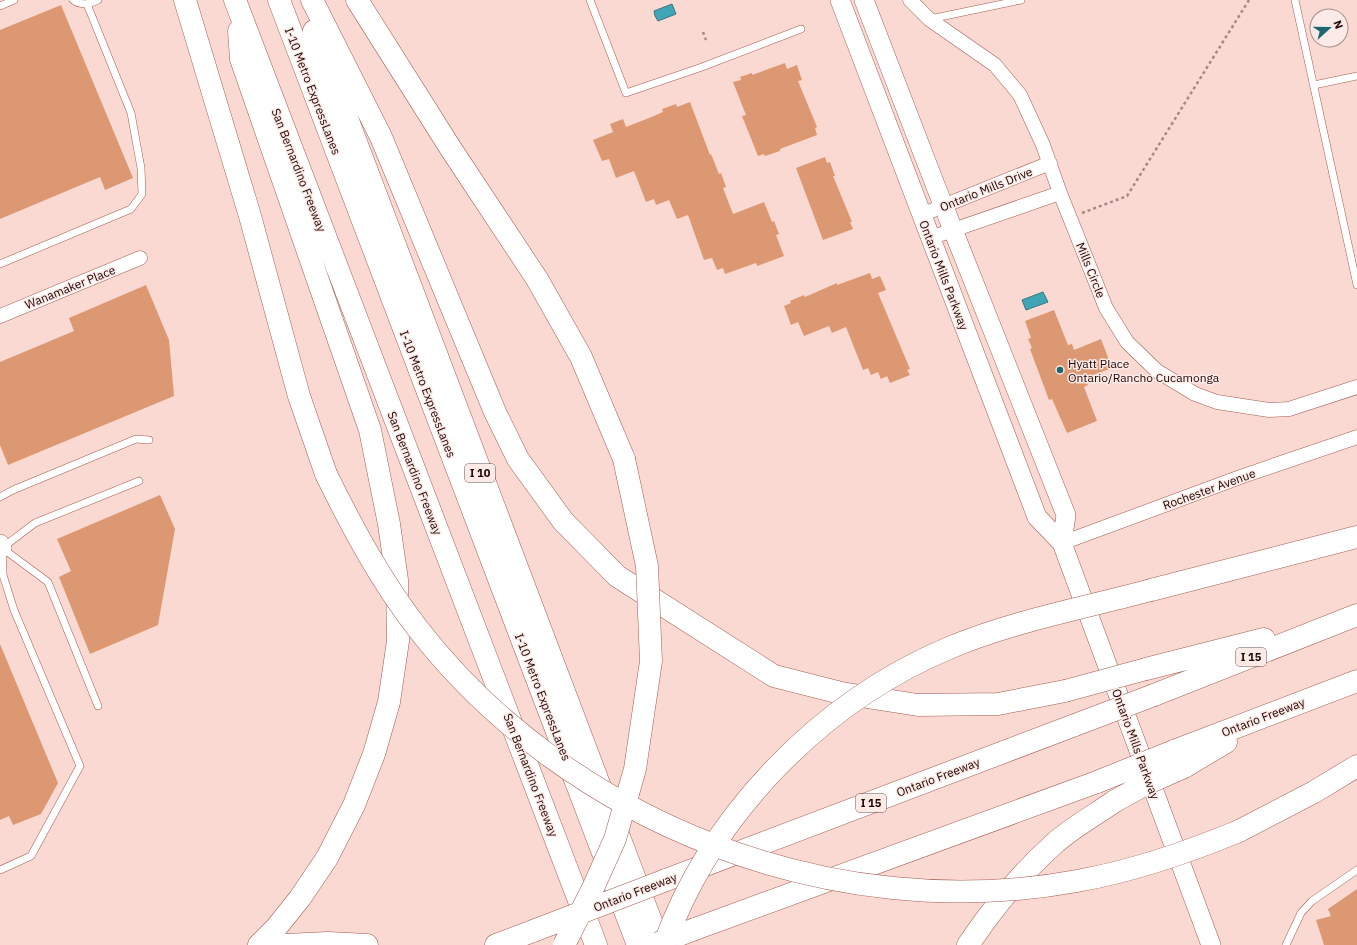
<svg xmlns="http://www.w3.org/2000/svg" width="1357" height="945" viewBox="0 0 1357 945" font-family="'IBM Plex Sans',sans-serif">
<rect width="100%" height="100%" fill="#fbd9d3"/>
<path fill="#40a6b6" stroke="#367680" d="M672 4 676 14 658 21 655 16 654 11Z
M1043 292 1048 302 1026 310 1022 300Z"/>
<path fill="#dc9872" d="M61 5 133 178 105 190 100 177 0 219V30Z
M785 63 787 69 797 65 802 80 798 81 817 127 815 128 817 135 780 149V151L765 156 764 154 758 156 742 116 746 115 733 82 741 80 740 77 752 73V75Z
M690 102 710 155 711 154 719 174 721 173 726 187 723 188 733 214 764 202 772 222 774 221 779 234 776 235 784 256 757 266 756 263 725 274 723 268 717 270 712 258 704 260 688 215 677 219 669 200 656 205 654 199 646 202 634 171 616 178 609 159 602 161 593 140 613 132 610 124 623 119 626 127 649 118 663 112 662 109 676 104 677 107Z
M825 157 827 163 830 162 835 176H833L852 222H850L853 229 823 240 796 168Z
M870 273 872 279 880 276 886 290 878 293 910 369 907 370 910 375 890 383 887 376 881 379 878 372 871 375 868 368 863 370 846 327 832 333 829 326 804 336 798 322 791 325 784 306 791 303 790 301 804 295 805 297 837 283V285Z
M146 285 169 340 174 396 8 465 0 445V362L74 331 69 318Z
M1054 310 1068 345 1072 344 1074 350 1101 339 1112 368 1085 378 1088 385 1084 387 1097 421 1067 433 1052 399 1049 400 1030 349 1032 348 1028 339 1031 338 1025 321Z
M160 495 175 529 158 625 90 654 59 577 71 571 57 539Z
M0 644 58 783 41 814 13 825 9 816 0 820Z
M1357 889V945H1324L1316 920 1331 916 1328 909Z"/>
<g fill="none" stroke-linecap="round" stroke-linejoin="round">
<g stroke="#a45c50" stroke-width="8">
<path id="lane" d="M73 0C81 6 90 4 98 0
M590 0 626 93 702 67 801 29
M1295 0 1357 285
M0 6 14 0
M930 19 1021 0
M1314 85 1357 76
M0 264 131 209 142 194 141 168 131 113 87 4
M0 497 13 490 136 439 149 440
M2 548 48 582 98 706
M2 548 35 523 139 481
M0 870 31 856 80 766 14 610 3 575 2 548
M1286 945 1301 913 1312 901 1357 870"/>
</g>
<g stroke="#a45c50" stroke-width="15">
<path id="street" d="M910 0 929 19 995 65 1020 95 1043 145 1060 193 1106 308 1127 342 1157 371 1195 394 1217 402 1269 410 1289 409 1357 387
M921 215 1050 163
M930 238 1060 193
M0 316 140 258
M1062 543 1243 476 1357 437"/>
</g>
<g stroke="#a45c50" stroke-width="20">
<path id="secondary" d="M840 0 1037 517 1062 543 1211 945
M864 0 936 187 1066 515 1062 543
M0 544 2 548"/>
</g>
<g stroke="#a45c50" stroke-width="23">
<path id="highway" d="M185 0 250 216 299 396 326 474
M235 0 596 945
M279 0 638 945
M312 0 381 137 495 412 518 459 563 521 617 576 774 676 841 693 918 705 998 704 1065 691
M357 0 451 149 537 279 581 357 624 459
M239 31 241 59 370 430 389 524 397 580 398 641 389 702 374 754 354 805 327 858 300 898 276 928 259 945
M314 31 660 945
M1151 590 1357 537
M1146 669 1264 639
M1154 695 1357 615
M1174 751 1357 681
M1184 767 1226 742
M1239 831 1314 792 1357 766
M666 880 1075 725
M695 929 1097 782
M285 945 328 943 367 945
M496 945 533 931
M968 945C993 908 1021 873 1055 843 1073 827 1095 815 1115 801"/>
</g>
<path stroke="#a78884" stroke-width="2.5" stroke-dasharray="3 3" stroke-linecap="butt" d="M703 32 706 40
M1082 213 1127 196 1249 0"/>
<use href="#lane" stroke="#fff" stroke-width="7"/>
<use href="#street" stroke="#fff" stroke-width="14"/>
<use href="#secondary" stroke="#fff" stroke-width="19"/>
<use href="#highway" stroke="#fff" stroke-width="22"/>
<g stroke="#a45c50" stroke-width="23" stroke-linecap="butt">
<path id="highway-bridge" d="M326 474C353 529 381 581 418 629 570 824 834 926 1077 881 1133 871 1186 853 1239 831
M1065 691 1146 669
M1075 725 1154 695
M1097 782 1174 751
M1115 801 1146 784 1184 767
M533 931 666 880
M658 943 695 929
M564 945 593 888 615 839 635 769 651 661 647 566 624 459
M664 945C711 814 821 702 949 648 1013 621 1084 608 1151 590"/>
</g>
<use href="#highway-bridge" stroke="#fff" stroke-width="22"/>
</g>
<circle fill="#1b6671" stroke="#fceae7" stroke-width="1.5" cx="1060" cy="370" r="4"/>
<g text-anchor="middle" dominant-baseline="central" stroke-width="3" stroke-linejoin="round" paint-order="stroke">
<g fill="#fceae7" stroke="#614a47" stroke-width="1">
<rect x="465" y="464" width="30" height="18" rx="3"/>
<rect x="1236" y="648" width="30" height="18" rx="3"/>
<rect x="856" y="794" width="30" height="18" rx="3"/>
</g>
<g font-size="11" font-weight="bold" fill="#1f0503">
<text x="480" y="473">I 10</text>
<text x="1251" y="657">I 15</text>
<text x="871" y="803">I 15</text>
</g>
<g font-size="12" fill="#1f0503" stroke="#fceae7">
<text transform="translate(313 91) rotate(69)">I-10 Metro ExpressLanes</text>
<text transform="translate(299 170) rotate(69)">San Bernardino Freeway</text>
<text transform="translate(986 189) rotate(-22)">Ontario Mills Drive</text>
<text transform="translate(1091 270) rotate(68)">Mills Circle</text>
<text transform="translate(944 275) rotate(69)">Ontario Mills Parkway</text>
<text transform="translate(70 287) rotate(-22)">Wanamaker Place</text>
<text transform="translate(428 394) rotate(69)">I-10 Metro ExpressLanes</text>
<text transform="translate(415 473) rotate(69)">San Bernardino Freeway</text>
<text transform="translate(1209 489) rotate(-20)">Rochester Avenue</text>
<text transform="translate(543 697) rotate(69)">I-10 Metro ExpressLanes</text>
<text transform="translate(1263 717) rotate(-21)">Ontario Freeway</text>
<text transform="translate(1136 744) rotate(70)">Ontario Mills Parkway</text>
<text transform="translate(531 775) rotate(69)">San Bernardino Freeway</text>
<text transform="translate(938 777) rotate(-21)">Ontario Freeway</text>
<text transform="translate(635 892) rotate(-21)">Ontario Freeway</text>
</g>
<g font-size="12" fill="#1f0503" stroke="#fceae7" text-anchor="start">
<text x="1068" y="363">Hyatt Place<tspan x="1068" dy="14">Ontario/Rancho Cucamonga</tspan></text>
</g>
</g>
<g transform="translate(1329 28) rotate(69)"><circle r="19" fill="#fceae7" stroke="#a48e8c"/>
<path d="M0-3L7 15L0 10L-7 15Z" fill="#1b6671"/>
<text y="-6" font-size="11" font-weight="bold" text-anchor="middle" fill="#1f0503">N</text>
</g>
</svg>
